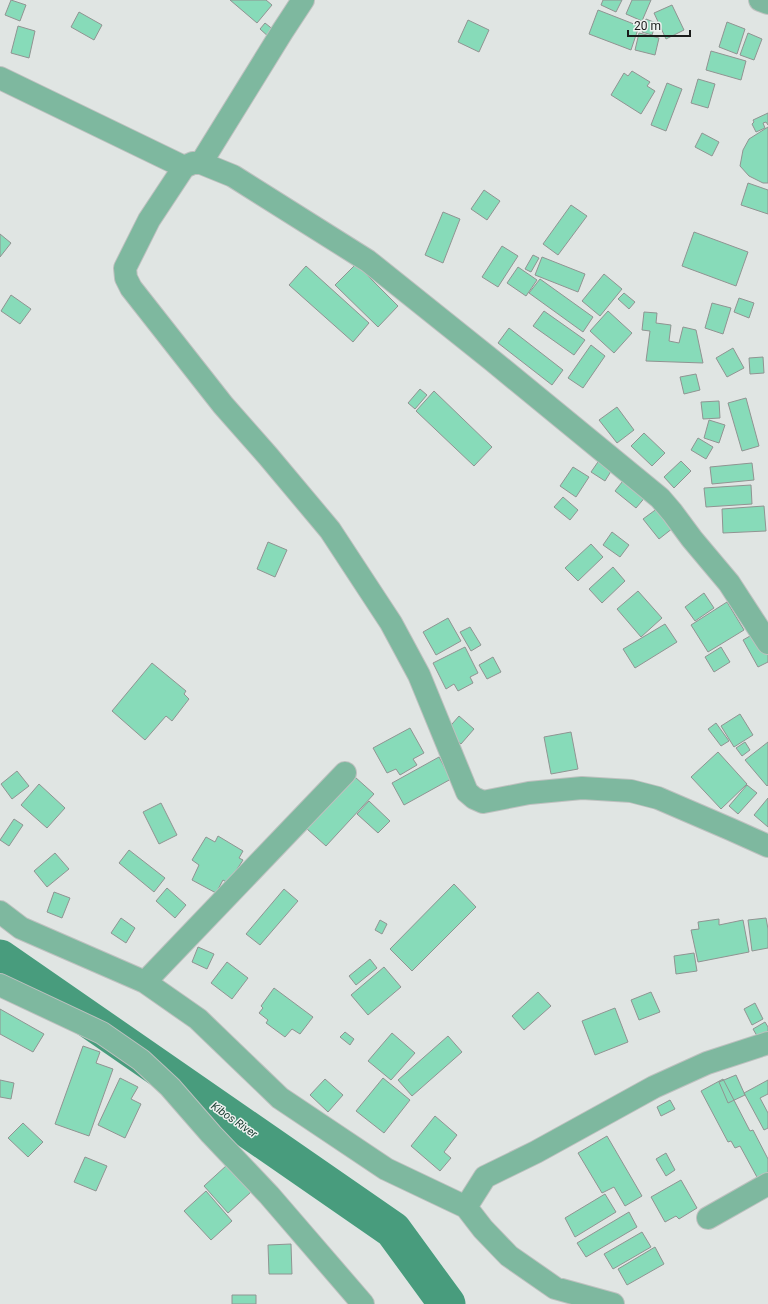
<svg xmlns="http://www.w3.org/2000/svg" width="768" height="1304" viewBox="0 0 768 1304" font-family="Roboto,sans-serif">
<rect width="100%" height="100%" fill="#e0e5e3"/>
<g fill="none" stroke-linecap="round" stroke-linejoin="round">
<path stroke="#489c7d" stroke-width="37" d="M0 958 393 1230 447 1304"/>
</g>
<path fill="#87dbb9" stroke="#909492" d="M11 0 26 5 20 21 5 15Z
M230 0H266L272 5 257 23Z
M603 0H622L616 12 601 5Z
M632 0H651L642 21 626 14Z
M672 5 684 30 666 39 654 13Z
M598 10 639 26 631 50 589 34Z
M79 12 102 25 94 40 71 27Z
M646 19 656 23 652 35 642 32Z
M468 20 489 30 479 52 458 42Z
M727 22 745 29 737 54 719 47Z
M265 23 275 31 270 38 260 29Z
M18 26 35 31 29 58 11 53Z
M639 33 659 38 655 55 635 50Z
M748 33 762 39 754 60 740 55Z
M711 51 746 61 741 80 706 70Z
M632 71 650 82 647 86 655 91 641 114 611 95 624 73 628 76Z
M698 79 715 84 708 108 691 103Z
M667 83 682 89 666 131 651 125Z
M768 113V125L766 122 763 123 765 128 756 132 752 124 754 122 753 120Z
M768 127V183H763L749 176 740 166 743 150 749 139Z
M702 133 719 142 712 156 695 147Z
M748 183 768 190V214L741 205Z
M484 190 500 201 487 220 471 209Z
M571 205 587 216 558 255 543 244Z
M443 212 460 219 443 263 425 255Z
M694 232 748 252 736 286 682 266Z
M0 234 11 243 0 257Z
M502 246 518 256 498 287 482 277Z
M533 255 539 258 531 272 525 269Z
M542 257 585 274 578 292 535 275Z
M356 264 398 306 378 327 335 285Z
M306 266 369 323 353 342 289 285Z
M518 267 537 280 526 296 507 283Z
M604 274 622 289 600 316 582 301Z
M540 279 593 317 583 332 529 293Z
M624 293 635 302 629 309 618 299Z
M11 295 31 309 20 324 1 311Z
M739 298 754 303 749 318 734 312Z
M712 303 731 308 723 334 705 328Z
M544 311 585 340 574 355 533 326Z
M608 311 632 333 614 353 590 331Z
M644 312 657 313 656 323 671 325 669 341 679 343 683 327 696 330 703 363 646 361 650 331 642 330Z
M509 328 563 370 552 385 498 343Z
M591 345 605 356 583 388 568 378Z
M733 348 744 368 727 377 716 358Z
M763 357 764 373 750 374 749 358Z
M696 374 700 390 684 394 680 377Z
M420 389 427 395 415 409 408 403Z
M434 391 492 447 474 466 416 411Z
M746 398 759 446 742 451 728 403Z
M719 401 720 418 703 419 701 402Z
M617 407 634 430 617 443 599 420Z
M709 420 725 425 719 443 704 438Z
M644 433 665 453 652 466 631 446Z
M698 438 713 447 706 459 691 450Z
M600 459 613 468 605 481 591 472Z
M681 461 691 471 674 488 664 477Z
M752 463 754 480 712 484 710 467Z
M573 467 589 477 576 497 560 486Z
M626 477 647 495 636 508 615 491Z
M751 485 752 504 706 507 704 488Z
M563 497 578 510 570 520 554 507Z
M764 506 766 531 723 533 722 509Z
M658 508 673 528 659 539 643 519Z
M612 532 629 545 620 557 603 545Z
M268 542 287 550 275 577 257 569Z
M591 544 603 557 578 581 565 568Z
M613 567 625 581 602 603 589 589Z
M638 591 662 618 641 637 617 609Z
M704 593 714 608 695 621 685 607Z
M727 602 744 630 708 652 691 625Z
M448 618 461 641 436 655 423 632Z
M665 624 677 642 635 668 623 649Z
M470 627 481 645 471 651 460 632Z
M757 632 768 654V662L758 667 743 640Z
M465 647 478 673 470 677 473 683 458 691 454 684 446 689 433 663Z
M721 647 730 662 714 672 705 657Z
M493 657 501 672 487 679 479 665Z
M152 663 186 691 184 694 189 699 172 721 166 716 145 740 112 711Z
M740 714 753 735 734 747 721 726Z
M459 716 474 729 461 744 446 731Z
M716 723 729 741 721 746 708 729Z
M410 728 424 753 413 759 417 765 400 775 396 769 387 773 373 748Z
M571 732 578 769 551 774 544 737Z
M745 742 750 750 742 756 736 748Z
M768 742V785L767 786 745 760Z
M718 752 747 784 721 809 691 777Z
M439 757 451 779 404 805 392 783Z
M17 771 29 786 12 799 1 784Z
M355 777 374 794 326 846 307 829Z
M39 784 65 808 47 828 21 805Z
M747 785 757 793 738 814 729 806Z
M768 798V827L754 815Z
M369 801 390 821 378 833 357 814Z
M161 803 177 835 159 844 143 812Z
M14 819 23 825 9 846 0 840Z
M218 836 243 851 239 858 243 860 228 883 223 880 216 893 192 880 199 865 192 860 206 837 215 842Z
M129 850 165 878 154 892 119 863Z
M55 853 69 869 47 887 34 871Z
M454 884 476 907 412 971 390 949Z
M167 888 186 905 175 918 156 901Z
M284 889 298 901 260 945 246 934Z
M54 892 70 898 62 918 47 912Z
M121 918 135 928 126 943 111 933Z
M766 918 768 929V948L752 951 748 920Z
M719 919V925L743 920 749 952 698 962 691 930 699 929 698 922Z
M380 920 387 924 382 934 375 930Z
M198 947 214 954 207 969 192 962Z
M694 953 697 971 676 974 674 956Z
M370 959 377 968 356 985 349 976Z
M227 962 248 978 232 999 211 983Z
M384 967 401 987 368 1015 351 995Z
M274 988 313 1017 300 1034 292 1029 285 1037 266 1023 268 1020 259 1013 263 1008 261 1006Z
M538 992 551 1006 524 1030 512 1016Z
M651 992 660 1012 639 1020 631 1000Z
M755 1003 763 1019 752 1025 744 1009Z
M615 1008 628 1042 595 1055 582 1021Z
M0 1009 44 1034 33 1052 0 1034Z
M765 1022 768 1027V1036L760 1041 753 1029Z
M345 1032 354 1039 350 1045 340 1037Z
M392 1033 415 1053 391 1080 368 1061Z
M448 1036 462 1052 412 1096 398 1080Z
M83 1046 100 1052 96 1063 113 1069 89 1136 55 1124Z
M736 1075 745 1095 728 1103 719 1082Z
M120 1078 138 1087 131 1099 141 1104 125 1138 98 1125Z
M383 1078 410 1100 384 1133 356 1111Z
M325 1079 343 1095 328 1112 310 1095Z
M723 1079 750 1131 753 1130 768 1159V1173L758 1179 740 1146 735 1148 731 1141 728 1142 701 1091Z
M0 1080 14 1083 11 1099 0 1097Z
M768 1080V1094L760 1098 768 1113V1128L764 1130 744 1093Z
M670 1100 675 1109 661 1116 657 1107Z
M435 1116 457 1135 444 1152 451 1158 440 1171 411 1146Z
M23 1123 43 1142 28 1157 8 1138Z
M607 1136 642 1196 625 1206 614 1187 602 1193 578 1153Z
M666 1153 675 1170 666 1176 656 1159Z
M85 1157 107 1166 96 1191 74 1182Z
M227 1165 251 1192 228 1213 204 1186Z
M681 1180 697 1208 679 1219 676 1216 665 1222 651 1197Z
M206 1191 232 1221 211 1240 184 1211Z
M605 1194 616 1212 575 1237 565 1218Z
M629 1212 637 1227 586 1257 577 1243Z
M642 1232 651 1247 613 1269 604 1254Z
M291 1244 292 1274H269L268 1245Z
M655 1247 664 1264 627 1285 618 1269Z
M232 1295H256V1304H232Z"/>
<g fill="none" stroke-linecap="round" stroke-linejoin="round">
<g stroke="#bdc1bf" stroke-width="24">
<path id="street" d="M760 0 768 3
M0 78 184 167 193 163H201L233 176 368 261 493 361 660 498 672 512 692 539 729 583 768 643
M201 163 282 32 303 0
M184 167 149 220 125 268 126 278 131 288 223 405 268 456 330 530 391 623 419 675 467 792 474 798 483 802 529 793 582 788 631 791 658 798 730 829 768 846
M0 912 21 928 145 982 198 1019 280 1098 386 1169 466 1207 483 1229 509 1256 555 1288 613 1304
M145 982 345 773
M0 985 102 1033 141 1060 170 1087 211 1134 269 1195 363 1304
M466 1207 485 1177 536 1152 654 1087 707 1063 768 1043
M708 1218 768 1184"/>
</g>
<use href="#street" stroke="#7eb89f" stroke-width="22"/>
</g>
<g text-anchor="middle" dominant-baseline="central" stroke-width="3" stroke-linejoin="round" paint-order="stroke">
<g font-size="11" font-style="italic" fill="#14392c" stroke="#eef2f0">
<text transform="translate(234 1120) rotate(35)">Kibos River</text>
</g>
</g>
<path d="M628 30v6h62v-6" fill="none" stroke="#1b1c1b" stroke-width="2"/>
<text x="634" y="30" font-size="12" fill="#1b1c1b" stroke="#eef2f0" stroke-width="3" paint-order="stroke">20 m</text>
</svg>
